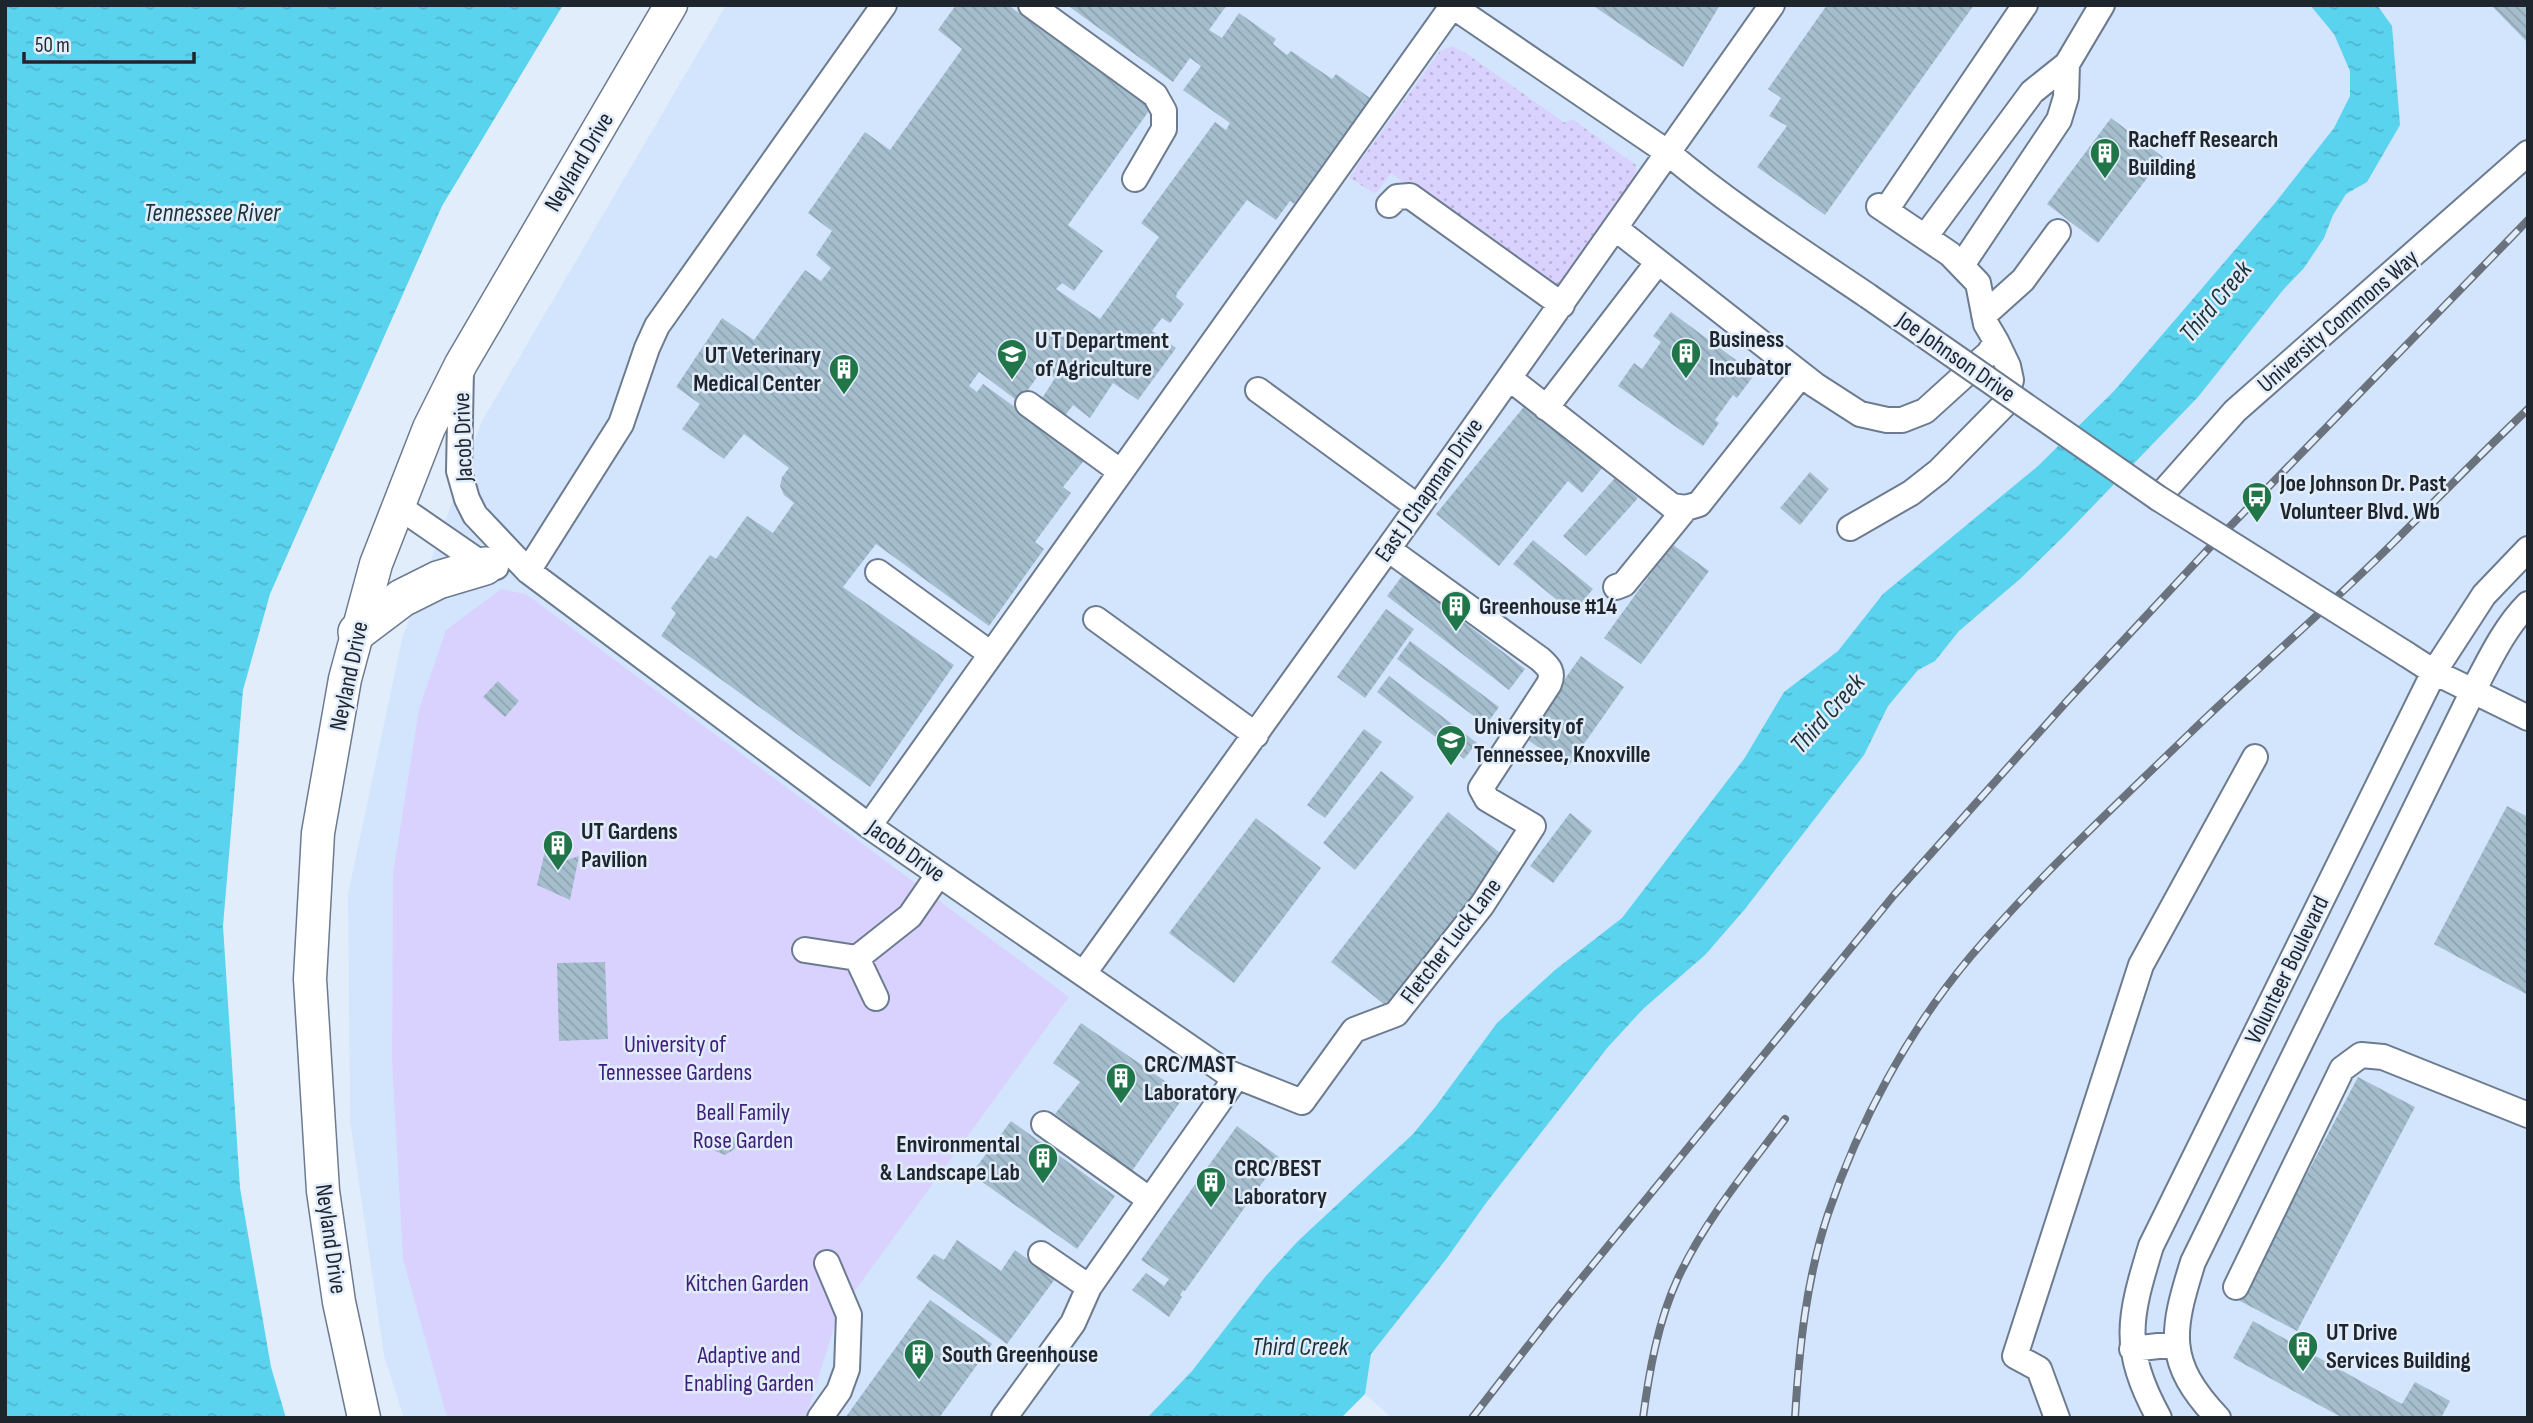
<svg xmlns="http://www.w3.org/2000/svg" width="2533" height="1423" viewBox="0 0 2533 1423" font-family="'Sofia Sans Condensed',sans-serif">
<defs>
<pattern id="grass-dots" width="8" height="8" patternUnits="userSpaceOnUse" patternTransform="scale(1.75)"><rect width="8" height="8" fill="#dad2fe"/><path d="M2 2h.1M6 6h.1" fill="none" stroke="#bbb4da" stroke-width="1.8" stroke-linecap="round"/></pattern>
<pattern id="water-ripples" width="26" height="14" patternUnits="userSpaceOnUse" patternTransform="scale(1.75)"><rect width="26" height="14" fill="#5ad3ef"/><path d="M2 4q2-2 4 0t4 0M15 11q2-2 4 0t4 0" fill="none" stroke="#4eb5cd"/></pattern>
<pattern id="building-back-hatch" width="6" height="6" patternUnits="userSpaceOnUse" patternTransform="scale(1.75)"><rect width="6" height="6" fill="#a5bece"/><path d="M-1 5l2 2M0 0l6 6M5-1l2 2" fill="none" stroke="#8ea3b1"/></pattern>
</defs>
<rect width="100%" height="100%" fill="#e2edfb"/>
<path fill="#d3e5fc" d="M726 5H2528V1418H1392L1365 1394 1341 1418H404L384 1356 350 1121 348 894 402 639 482 421Z"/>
<path fill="url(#grass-dots)" d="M1452 46 1467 54 1565 123 1572 119 1636 165 1635 176 1563 284 1551 289 1391 173 1377 192 1373 193 1349 177 1440 51Z"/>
<path fill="#dad2fe" d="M501 589 526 594 1069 997 838 1314 806 1418H448L445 1410 403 1259 392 1062 393 874 419 709 446 630Z"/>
<path fill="url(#water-ripples)" d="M5 5H563L442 206 270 594 243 690 223 926 240 1188 271 1367 286 1418H5Z
M2310 5H2377L2392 26 2400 125 2367 182 2346 194 2333 215 2324 238 2304 268 2283 290 2198 397 2066 534 2020 579 1959 631 1935 661 1918 670 1888 706 1864 755 1745 909 1705 955 1643 1009 1608 1047 1486 1203 1447 1258 1371 1354 1365 1394 1341 1418H1147L1192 1371 1265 1277 1298 1241 1413 1134 1436 1106 1497 1023 1555 970 1622 918 1744 759 1784 692 1838 651 1883 594 2038 466 2114 391 2275 203 2334 128 2350 96V71L2334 34Z"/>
<path fill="url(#building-back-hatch)" d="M956 5H1008L1151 108 1068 225 1103 251 1074 291 1062 283 1056 289 1100 319 1159 237 1141 223 1215 122 1226 130 1230 123 1183 90 1201 66 1190 58 1173 82 1067 5H1227L1209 30 1222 38 1239 13 1276 39 1273 44 1287 55 1291 51 1332 79 1336 74 1370 98 1294 204 1290 201 1276 220 1247 200 1177 293 1176 297 1184 304 1170 323 1162 318 1152 331 1176 348 1138 400 1113 383 1090 418 1073 405 1064 417 1041 400 1055 378 1043 369 1019 402 979 372 969 386 977 392 983 384 1086 458 1063 487 1071 493 1035 542 1044 549 989 626 876 544 843 587 954 665 870 787 661 636 676 613 671 608 710 555 716 559 747 516 773 533 794 503 784 495 780 486 782 477 789 468 744 434 724 459 682 429 700 404 676 387 722 318 754 340 805 270 821 281 831 268 816 255 832 231 808 213 865 132 890 150 962 49 938 30Z
M1592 5H1720L1683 67Z
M1827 5H1974L1825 215 1757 167 1787 126 1769 116 1781 98 1768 89Z
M2491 5H2528V43Z
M2111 118 2163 157 2098 243 2047 204Z
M1671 312 1755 374 1737 398 1733 395 1715 420 1719 423 1703 446 1618 386 1634 363 1642 369 1661 342 1653 336Z
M1527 403 1603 467 1582 493 1568 481 1499 566 1436 514Z
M1810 472 1829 489 1800 525 1780 508Z
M1615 478 1638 498 1586 556 1563 536Z
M1533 540 1593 589 1573 613 1513 564Z
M1672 544 1709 571 1641 664 1604 638Z
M1403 575 1525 669 1509 690 1387 596Z
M1386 609 1414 629 1365 698 1337 677Z
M1410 641 1499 707 1486 725 1397 659Z
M1581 656 1624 687 1567 768 1524 737Z
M1389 676 1477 743 1464 759 1377 692Z
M498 681 519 701 505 717 483 697Z
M1364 729 1382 742 1325 818 1307 805Z
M1381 771 1414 797 1355 870 1323 843Z
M2507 806 2528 817V995L2434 944Z
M1448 812 1508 859 1390 1009 1331 962Z
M1570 813 1592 831 1553 883 1530 866Z
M1256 818 1321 868 1234 983 1169 933Z
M546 847 567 860 579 856 570 900 537 885Z
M605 962 608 1039 559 1041 557 963Z
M1081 1023 1185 1095 1132 1171 1055 1114 1080 1082 1053 1063Z
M2358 1077 2415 1107 2297 1331 2240 1301Z
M1011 1121 1115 1196 1077 1249 971 1174Z
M1237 1126 1280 1158 1185 1291 1183 1290 1180 1295 1182 1297 1169 1317 1132 1290 1146 1273 1164 1286 1169 1279 1141 1260Z
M726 1133 735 1138V1149L725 1155 715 1151V1138Z
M957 1240 1001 1271 1015 1250 1055 1279 1007 1344 916 1278 934 1254 944 1260Z
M930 1300 992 1344 939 1418H845Z
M2253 1321 2402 1404 2415 1382 2450 1401 2441 1418H2343L2233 1358Z"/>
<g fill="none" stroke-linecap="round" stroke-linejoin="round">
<g stroke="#6c7b8f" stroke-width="28">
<path id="minor" d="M1031 5 1155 95 1164 111V129L1135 179
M1451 5 1667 152C1730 205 1800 250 1868 296
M1389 205 1397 197 1410 196 1562 305
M1886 210 2025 5
M1615 228 1815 385 1860 414 1887 420H1902L1925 411 1989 353 1996 341 1986 324 1978 283 1950 254 1879 206
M1925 237 2032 92 2067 64
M1962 265 2059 120 2066 97 2067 64 2102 5
M1984 315 2023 280 2058 232
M461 368 459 471 467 499 475 515 528 571 869 826 1224 1071 1302 1102 1354 1030 1396 1014 1482 905 1533 826 1487 799 1481 788 1549 684C1554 672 1549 667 1540 659L1388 549
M1509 378 1672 506 1686 508 1699 504 1801 375
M1258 390 1418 507
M1028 404 1121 472
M1546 408 1658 262
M2158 498 2235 411 2528 153
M398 506 485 566 496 567
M1850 528 1911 493 1939 471 2004 405 2011 380 2008 366 1996 341
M528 571 621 424 647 348 657 326 884 5
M878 572 991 654
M1616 587 1624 584 1686 508
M1096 619 1256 735
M2406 654 2434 672 2528 718
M869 826 1453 5
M805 950 857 958 910 916 932 884
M857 958 876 998
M1084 973 1418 507 1772 5
M1044 1124 1150 1200
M1041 1254 1089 1287
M2236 1287 2342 1069 2361 1055 2383 1057 2528 1115
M2132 1349 2176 1344
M820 1418 839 1391 847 1369 849 1315 827 1263
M1004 1418 1073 1323 1089 1287 1237 1076
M2057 1418 2039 1369 2015 1356 2141 965 2255 757
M2159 1418C2121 1348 2129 1318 2151 1246L2434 672 2484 595 2528 549
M2218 1418C2165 1362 2171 1332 2193 1262L2473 691C2489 661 2504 628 2528 604"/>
</g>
<g stroke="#6c7b8f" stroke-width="35">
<path id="major" d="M364 1418 339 1302 323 1191 310 979 318 833 345 679 376 564 429 428 461 364 671 5"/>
</g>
<g stroke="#6c7b8f" stroke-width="40">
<path id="highway" d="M357 632 402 598 438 580 485 566"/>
</g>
<use href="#minor" stroke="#fff" stroke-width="24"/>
<use href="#major" stroke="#fff" stroke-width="32"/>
<use href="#highway" stroke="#fff" stroke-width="37"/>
<g stroke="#6a727d" stroke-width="8">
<path id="rail" d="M1472 1418 1555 1311 1894 895 2068 700 2213 544 2528 220
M1643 1418C1649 1372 1658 1321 1678 1278 1705 1220 1747 1170 1785 1119
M1795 1418C1799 1350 1806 1280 1828 1214 1859 1122 1908 1031 1971 956 2038 877 2114 807 2188 735 2256 669 2328 608 2395 541 2439 497 2483 452 2528 409"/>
</g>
<use href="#rail" stroke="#e2edfb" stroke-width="5" stroke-dasharray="16" stroke-linecap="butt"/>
<g stroke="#6c7b8f" stroke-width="28" stroke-linecap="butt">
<path id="minor-bridge" d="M1868 296 2158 498 2406 654"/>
</g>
<use href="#minor-bridge" stroke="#fff" stroke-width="24"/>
</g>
<defs>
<g id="building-pin" transform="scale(1.575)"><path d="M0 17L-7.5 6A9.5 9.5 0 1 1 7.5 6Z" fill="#217649" stroke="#e2edfb"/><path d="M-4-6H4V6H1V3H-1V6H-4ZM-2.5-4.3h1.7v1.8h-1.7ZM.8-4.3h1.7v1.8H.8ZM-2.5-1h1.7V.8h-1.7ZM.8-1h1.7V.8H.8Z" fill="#fff"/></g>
<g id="school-pin" transform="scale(1.575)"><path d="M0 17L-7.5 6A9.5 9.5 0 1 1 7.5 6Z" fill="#217649" stroke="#e2edfb"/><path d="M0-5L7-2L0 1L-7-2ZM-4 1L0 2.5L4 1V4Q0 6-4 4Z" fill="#fff"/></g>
<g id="bus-pin" transform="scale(1.575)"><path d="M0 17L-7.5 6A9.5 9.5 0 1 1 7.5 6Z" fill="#217649" stroke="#e2edfb"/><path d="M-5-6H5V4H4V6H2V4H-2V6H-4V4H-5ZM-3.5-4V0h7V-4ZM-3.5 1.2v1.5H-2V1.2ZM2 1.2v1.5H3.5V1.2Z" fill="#fff"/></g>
<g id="university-pin" transform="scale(1.575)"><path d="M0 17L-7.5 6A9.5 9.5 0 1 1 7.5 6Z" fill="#217649" stroke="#e2edfb"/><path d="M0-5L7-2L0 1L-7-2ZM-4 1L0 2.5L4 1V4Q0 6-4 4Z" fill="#fff"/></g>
</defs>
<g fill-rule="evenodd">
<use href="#building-pin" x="2105" y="153"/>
<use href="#building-pin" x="1686" y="353"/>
<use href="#school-pin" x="1012" y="354"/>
<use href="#building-pin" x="844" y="369"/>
<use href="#bus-pin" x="2257" y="497"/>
<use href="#building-pin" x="1456" y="606"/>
<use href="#university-pin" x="1451" y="740"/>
<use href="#building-pin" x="558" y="845"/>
<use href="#building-pin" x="1121" y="1078"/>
<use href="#building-pin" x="1043" y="1158"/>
<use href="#building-pin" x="1211" y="1182"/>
<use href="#building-pin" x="2303" y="1346"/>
<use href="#building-pin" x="919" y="1354"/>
</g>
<g text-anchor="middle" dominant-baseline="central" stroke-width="5" stroke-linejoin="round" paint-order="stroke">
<g font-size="24" font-weight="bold" fill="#1f252d" stroke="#e2edfb" text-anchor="start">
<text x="2128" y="139">Racheff Research<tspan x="2128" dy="28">Building</tspan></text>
<text x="1709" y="339">Business<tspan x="1709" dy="28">Incubator</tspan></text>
<text x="1035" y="340">U T Department<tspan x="1035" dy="28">of Agriculture</tspan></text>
<text x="821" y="355" text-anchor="end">UT Veterinary<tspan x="821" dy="28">Medical Center</tspan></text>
<text x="2280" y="483">Joe Johnson Dr. Past<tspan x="2280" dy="28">Volunteer Blvd. Wb</tspan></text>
<text x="1479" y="606">Greenhouse #14</text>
<text x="1474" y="726">University of<tspan x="1474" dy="28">Tennessee, Knoxville</tspan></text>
<text x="581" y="831">UT Gardens<tspan x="581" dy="28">Pavilion</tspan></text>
<text x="1144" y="1064">CRC/MAST<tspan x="1144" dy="28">Laboratory</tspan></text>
<text x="1020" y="1144" text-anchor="end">Environmental<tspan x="1020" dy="28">&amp; Landscape Lab</tspan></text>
<text x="1234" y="1168">CRC/BEST<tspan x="1234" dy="28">Laboratory</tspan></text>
<text x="2326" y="1332">UT Drive<tspan x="2326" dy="28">Services Building</tspan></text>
<text x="942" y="1354">South Greenhouse</text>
</g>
<g font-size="24" fill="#1f252d" stroke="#e2edfb">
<text transform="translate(579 162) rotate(-59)">Neyland Drive</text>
<text transform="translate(2338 321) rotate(-41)">University Commons Way</text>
<text transform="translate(1956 357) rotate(35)">Joe Johnson Drive</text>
<text transform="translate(463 437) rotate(-92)">Jacob Drive</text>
<text transform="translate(1429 490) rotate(-55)">East J Chapman Drive</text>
<text transform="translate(349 676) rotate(-78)">Neyland Drive</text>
<text transform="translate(906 851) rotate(35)">Jacob Drive</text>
<text transform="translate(1451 941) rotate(-53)">Fletcher Luck Lane</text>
<text transform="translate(2287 970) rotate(-64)">Volunteer Boulevard</text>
<text transform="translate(331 1239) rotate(82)">Neyland Drive</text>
</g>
<g font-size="24" fill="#3f1e79" stroke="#e2edfb">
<text x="675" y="1044">University of<tspan x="675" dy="28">Tennessee Gardens</tspan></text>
<text x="743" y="1112">Beall Family<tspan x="743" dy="28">Rose Garden</tspan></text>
<text x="747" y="1283">Kitchen Garden</text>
<text x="749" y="1355">Adaptive and<tspan x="749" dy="28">Enabling Garden</tspan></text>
</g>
<g font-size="26" font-style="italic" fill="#1d3238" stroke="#e2edfb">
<text x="212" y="213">Tennessee River</text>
<text transform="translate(2216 302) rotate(-50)">Third Creek</text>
<text transform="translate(1828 714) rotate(-48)">Third Creek</text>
<text x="1300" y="1347">Third Creek</text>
</g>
</g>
<rect width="2533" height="1423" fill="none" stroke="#1f252d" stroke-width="14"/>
<path d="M24 52v10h170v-10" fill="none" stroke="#1f252d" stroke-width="3.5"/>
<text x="35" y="52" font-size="21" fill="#1f252d" stroke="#e2edfb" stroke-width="5" paint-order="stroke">50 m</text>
</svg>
